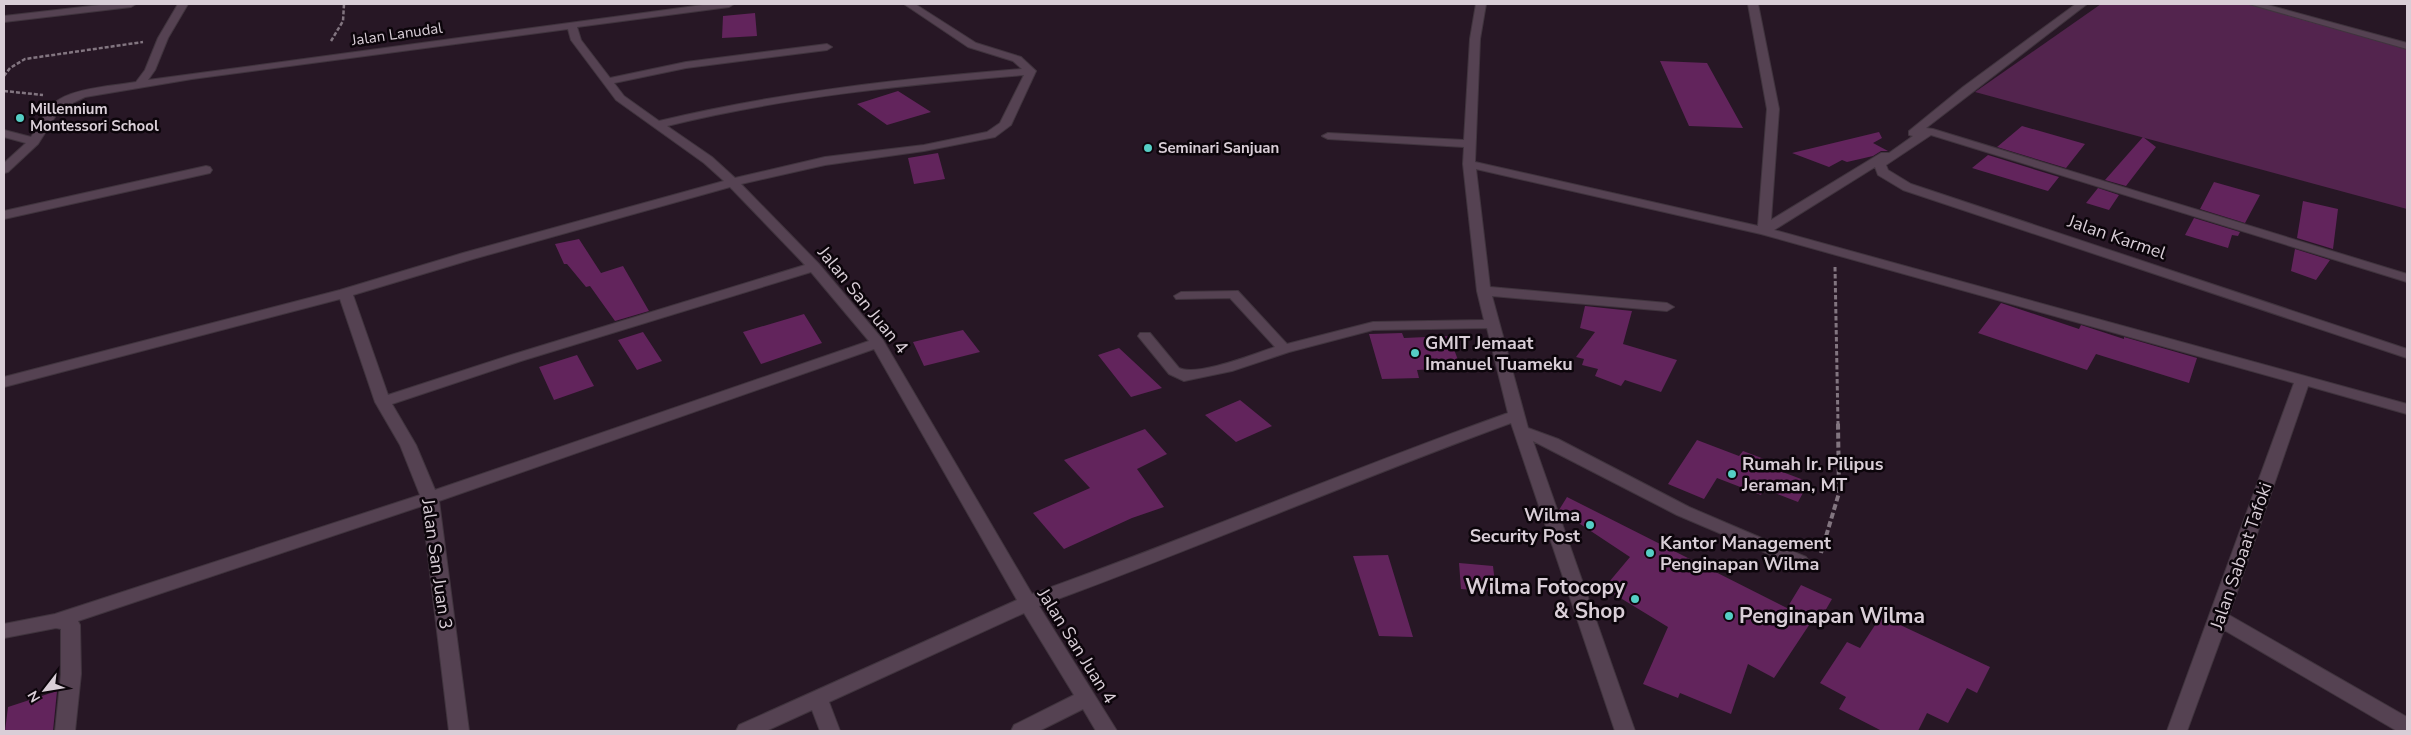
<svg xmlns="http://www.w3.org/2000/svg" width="2411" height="735" viewBox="0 0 2411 735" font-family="'Nunito Sans',sans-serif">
<rect width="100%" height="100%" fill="#271725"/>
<path fill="#53244e" d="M2101 4H2248L2407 48V209L1975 92Z"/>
<path fill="#62245c" d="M755 13 757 36 722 38 723 16Z
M1660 61 1707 63 1743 128 1689 126Z
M898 91 931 112 887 125 857 104Z
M2022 126 2085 144 2066 168 1997 147Z
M1879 132 1882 138 1873 143 1888 151H1881L1873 156 1847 162 1842 160 1829 167 1792 153Z
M2143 137 2156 147 2126 186 2105 180Z
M938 153 945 179 914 184 908 158Z
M1988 155 2059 177 2048 191 1972 168Z
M2214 182 2260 195 2245 223 2200 209Z
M2098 188 2119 195 2109 210 2086 203Z
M2303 201 2338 209 2333 249 2297 238Z
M2194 218 2240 232 2238 236 2232 235 2228 248 2185 235Z
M579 239 601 273 623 266 649 311 615 321 590 286 586 287 567 264H564L555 244Z
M2295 249 2330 260 2316 280 2291 271Z
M2001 303 2079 329 2081 325 2124 339V337L2197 358 2189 383 2096 354 2087 370 1978 333Z
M1585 306 1632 311 1623 344 1677 360 1661 392 1625 380 1621 386 1595 376 1598 369 1582 365 1584 359 1576 357 1595 332 1580 328Z
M804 314 822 343 761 364 743 332Z
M963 330 980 352 924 366 913 342Z
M643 332 662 361 637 370 618 340Z
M1402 333 1404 338 1449 336 1461 368 1417 370 1419 378 1382 379 1369 334Z
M1119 348 1162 388 1131 397 1098 355Z
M577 355 594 386 554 400 539 367Z
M1240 400 1272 426 1236 442 1205 415Z
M1145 429 1167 454 1137 469 1164 507 1132 518 1064 549 1033 513 1090 488 1064 460Z
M1697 440 1739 456 1743 451 1767 460 1766 463 1782 469 1780 471 1809 482 1798 502 1770 491 1769 493 1763 491 1761 495 1717 478 1704 499 1668 484Z
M1567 497 1787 608 1801 585 1832 599 1821 618 1815 616 1774 678 1748 664 1731 714 1680 693 1678 698 1643 684 1668 627 1604 588 1630 557 1559 510Z
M1388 555 1413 637 1379 636 1353 556Z
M1459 563 1493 566 1496 592 1461 589Z
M1881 616 1990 667 1977 693 1967 688 1948 723 1927 713 1918 731H1882L1839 709 1846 697 1820 683 1847 642 1860 648Z
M57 691 53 731H5L8 707Z"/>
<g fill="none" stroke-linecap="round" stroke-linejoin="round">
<g stroke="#40343e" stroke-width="2">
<path id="minor" d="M109 4H136L131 7 4 22V16Z
M178 4H188L168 38 155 70 148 80 710 4H734L729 7 577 27 581 40 610 78 686 62 827 44 832 47 827 50 686 68 614 83 624 96 659 121C779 92 900 79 1022 69L1013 61 968 47 904 4H915L976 43 1021 57 1036 71 1011 125 995 137 924 151 825 165 741 184 819 264 883 340 1032 594C1192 537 1348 470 1508 413L1487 328 1373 330 1289 352 1232 371 1184 381 1169 374 1138 336 1140 333H1150L1179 368C1197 377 1254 354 1275 347L1230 298 1176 299 1174 296 1181 292 1238 291 1287 344 1373 322 1484 320 1477 291 1463 164 1464 147 1328 139 1322 136 1328 133 1464 140 1470 39 1476 4H1486L1480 39 1475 162 1758 226 1767 109 1748 4H1758L1779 109 1771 220 1881 153H1889L1913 136 1909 135V131L1963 87 2076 4H2087L1926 128 1933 129 2407 274V282L1931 135 1886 165 1888 170 1911 184 2407 349V358L1903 190 1878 175 1875 167 1774 230 2407 404V414L2308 386 2229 615 2407 717V731H2397L2224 630 2187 731H2167L2294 383 1761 234 1476 169 1490 287 1667 303 1674 307 1667 311 1492 296 1528 428 1558 439 1689 507 1806 557 1809 561 1806 565 1800 567 1794 565 1677 515 1533 441 1635 731H1615L1511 423C1352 481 1198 548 1039 606L1117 731H1096L1083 709 1039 731H1011L1014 725 1074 695 1024 613 829 702 840 731H820L812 710 766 731H736L739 725 1017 600 874 349 439 501 469 731H449L422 506 78 621 80 625 81 674 75 731H55L61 674V629L56 628 4 638V624L55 614 420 495 400 445 375 402 340 299 4 387V377L340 290 463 253 724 181 704 163 616 100 571 40 568 29 192 79 85 97 60 109 38 144 8 172 4 173V163L26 143 4 137V130L31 137C38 127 44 113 53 104 70 88 113 86 136 82L145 70 158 38ZM1024 75 1000 123 987 132 924 145 825 157 735 178 712 157 667 126C784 97 904 85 1024 75ZM730 187 805 265 511 355 388 395 353 295 473 259ZM811 272 869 341 435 490 416 445 392 404 521 361Z
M2249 4H2264L2407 43V49Z
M206 166 210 167 212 170 210 173 4 219V211Z"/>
</g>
<path stroke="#827580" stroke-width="2.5" stroke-dasharray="4 2" stroke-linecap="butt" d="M331 41 343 21 344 4
M4 76 10 68 25 59 143 42
M4 91 43 95"/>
<path stroke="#827580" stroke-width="3" stroke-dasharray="4.5 2.5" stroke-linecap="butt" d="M1835 267 1838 424"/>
<path stroke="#827580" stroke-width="4" stroke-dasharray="6 3" stroke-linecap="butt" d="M1821 553 1839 493 1838 423"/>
<use href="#minor" fill="#554252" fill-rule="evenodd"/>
</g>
<g fill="#55cec5" stroke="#0c050b" stroke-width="2">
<circle cx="20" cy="118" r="5"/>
<circle cx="1148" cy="148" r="5"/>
<circle cx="1415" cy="353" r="5"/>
<circle cx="1732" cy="474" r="5"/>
<circle cx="1590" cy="525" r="5"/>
<circle cx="1650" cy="553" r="5"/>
<circle cx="1635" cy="599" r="5"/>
<circle cx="1729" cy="616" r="5"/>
</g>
<g text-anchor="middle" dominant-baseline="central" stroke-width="5" stroke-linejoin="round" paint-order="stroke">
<g font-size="15" fill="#d9ced7" stroke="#0c050b">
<text transform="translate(397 34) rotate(-8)">Jalan Lanudal</text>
</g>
<g font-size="15" font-weight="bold" fill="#d9ced7" stroke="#0c050b" text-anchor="start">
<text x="30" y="109">Millennium<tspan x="30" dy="17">Montessori School</tspan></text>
<text x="1158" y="148">Seminari Sanjuan</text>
</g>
<g font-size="18" fill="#d9ced7" stroke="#0c050b">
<text transform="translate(2117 237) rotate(19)">Jalan Karmel</text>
<text transform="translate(863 300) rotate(51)">Jalan San Juan 4</text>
<text transform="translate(2241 556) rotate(-71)">Jalan Sabaat Tafoki</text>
<text transform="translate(437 564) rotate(82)">Jalan San Juan 3</text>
<text transform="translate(1077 646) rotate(58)">Jalan San Juan 4</text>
</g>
<g font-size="18" font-weight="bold" fill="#d9ced7" stroke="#0c050b" text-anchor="start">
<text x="1425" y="343">GMIT Jemaat<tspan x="1425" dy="21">Imanuel Tuameku</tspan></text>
<text x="1742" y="464">Rumah Ir. Pilipus<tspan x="1742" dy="21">Jeraman, MT</tspan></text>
<text x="1580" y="515" text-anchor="end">Wilma<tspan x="1580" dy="21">Security Post</tspan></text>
<text x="1660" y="543">Kantor Management<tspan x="1660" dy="21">Penginapan Wilma</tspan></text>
</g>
<g font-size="21" font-weight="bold" fill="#d9ced7" stroke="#0c050b" text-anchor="end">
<text x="1625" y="587">Wilma Fotocopy<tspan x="1625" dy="24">&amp; Shop</tspan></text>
<text x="1739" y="616" text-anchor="start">Penginapan Wilma</text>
</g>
</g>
<rect width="2411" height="735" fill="none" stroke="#d9ced7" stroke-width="10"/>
<g transform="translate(45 690) rotate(239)" stroke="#0c050b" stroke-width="4" paint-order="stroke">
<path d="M0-4L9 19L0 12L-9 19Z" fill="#d9ced7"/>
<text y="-8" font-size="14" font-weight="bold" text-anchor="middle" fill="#d9ced7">N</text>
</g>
</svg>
